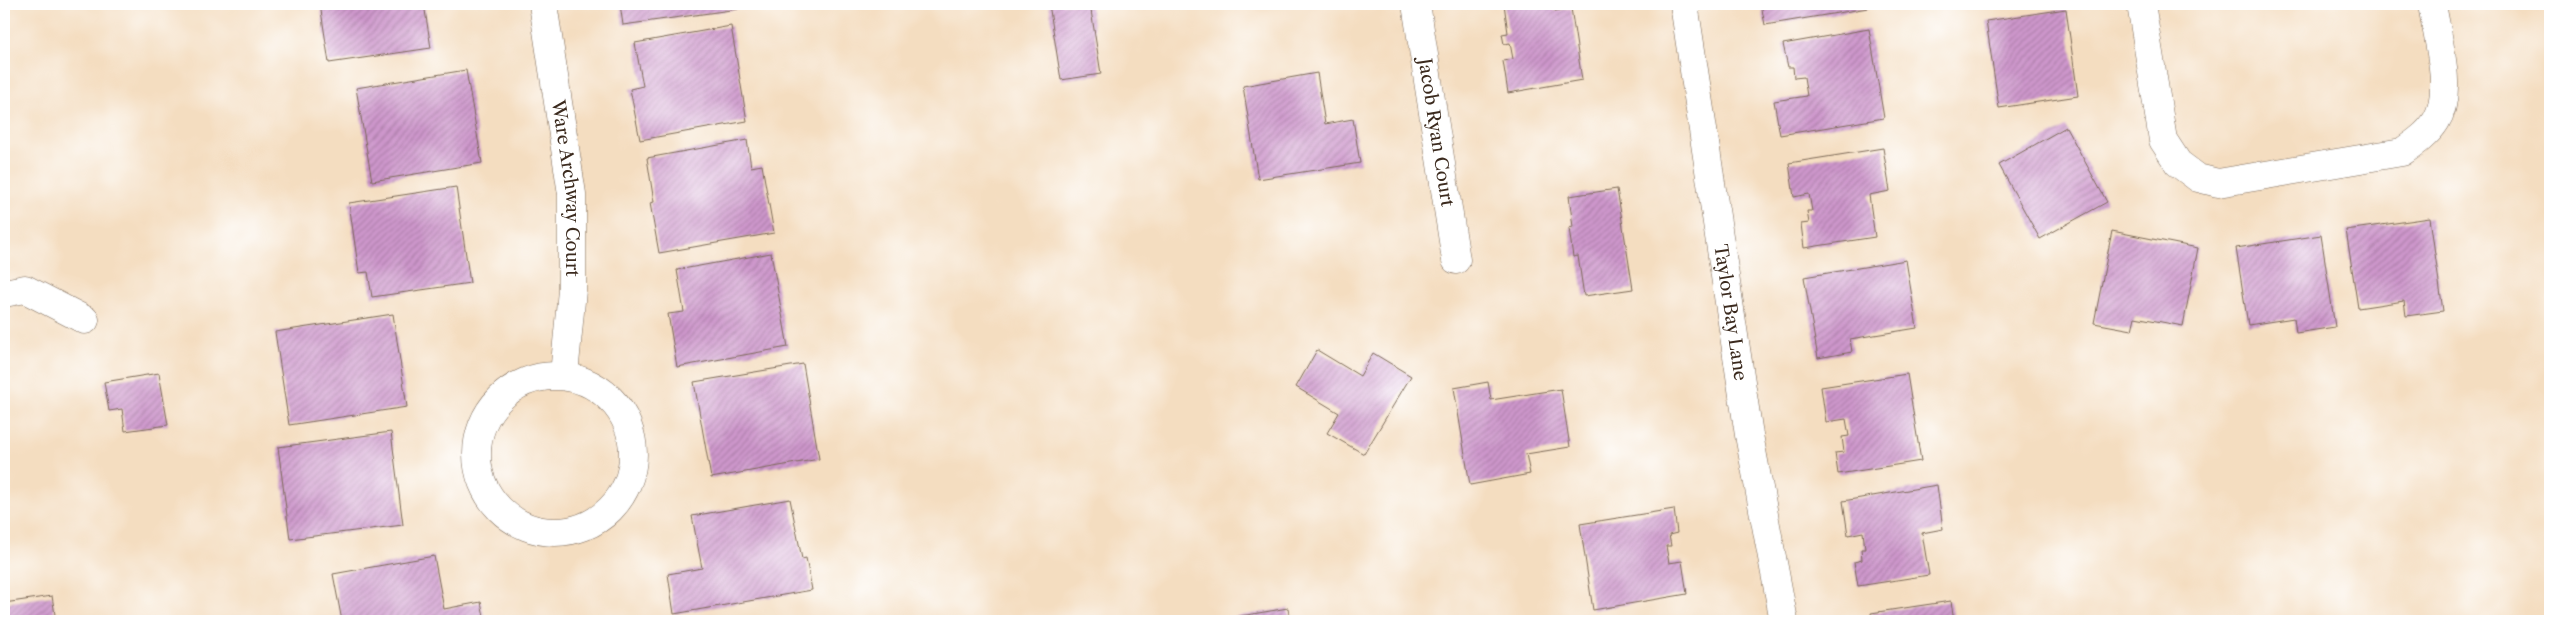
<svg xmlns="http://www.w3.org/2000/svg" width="2554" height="625" viewBox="0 0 2554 625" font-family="'Libre Caslon Text',serif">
<defs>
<pattern id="building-hatch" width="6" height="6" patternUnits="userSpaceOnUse" patternTransform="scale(1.25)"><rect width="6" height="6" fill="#ce97cc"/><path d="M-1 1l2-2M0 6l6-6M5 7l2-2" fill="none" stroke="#a87ba5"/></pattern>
</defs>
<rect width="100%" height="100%" fill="#fff"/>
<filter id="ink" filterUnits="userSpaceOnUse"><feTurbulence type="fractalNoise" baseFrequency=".02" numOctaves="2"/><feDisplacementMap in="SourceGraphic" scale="10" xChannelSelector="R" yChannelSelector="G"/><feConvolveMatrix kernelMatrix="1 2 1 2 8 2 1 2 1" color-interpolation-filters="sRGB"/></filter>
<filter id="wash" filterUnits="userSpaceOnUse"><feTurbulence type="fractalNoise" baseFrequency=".0096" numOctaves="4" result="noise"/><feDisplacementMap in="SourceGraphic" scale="20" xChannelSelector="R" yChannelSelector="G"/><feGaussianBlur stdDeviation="1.12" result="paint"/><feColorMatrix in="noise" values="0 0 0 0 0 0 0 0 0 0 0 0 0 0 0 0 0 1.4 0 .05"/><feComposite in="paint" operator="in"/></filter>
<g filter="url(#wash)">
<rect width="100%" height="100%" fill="#f4ddc0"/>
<g id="blocks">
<path fill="url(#building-hatch)" d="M320 4H424L431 48 329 63Z
M620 4H737L738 9 623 25Z
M1049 4H1090L1101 74 1061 80Z
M1504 4H1554L1555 11 1571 8 1582 80 1508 93 1503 61 1513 59 1510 43 1504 44 1502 34 1508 33Z
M1761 4H1867L1868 8 1765 25Z
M2066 9 2078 96 1999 108 1986 21Z
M731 26 747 121 640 140 630 89 643 86 635 43Z
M1869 29 1884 118 1780 135 1774 101 1807 96 1804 77 1794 78 1793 67H1788L1783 44Z
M466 70 482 163 372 181 356 88Z
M1317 73 1325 124 1353 119 1360 163 1258 179 1243 86Z
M2066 127 2107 202 2040 239 1999 165Z
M747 140 751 167 762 165 774 233 659 253 650 203 654 202 647 158Z
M1883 148 1890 191 1869 195 1875 237 1804 248 1801 224 1809 223 1807 211H1812L1809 194 1794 197 1789 163Z
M456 187 470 283 372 297 368 272 359 273 349 203Z
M1617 189 1633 289 1584 296 1578 256 1573 257 1569 228 1573 227 1569 196Z
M2430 218 2443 311 2406 316 2404 301 2358 308 2346 230Z
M2112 231 2198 248 2183 326 2135 317 2132 330 2094 323Z
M2321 235 2335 327 2296 333 2294 318 2248 325 2236 248Z
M771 253 788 347 677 367 668 314 684 312 677 270Z
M1906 260 1917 328 1850 339 1852 352 1818 358 1804 277Z
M393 314 407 407 289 425 275 332Z
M1317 350 1360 376 1373 353 1411 376 1364 454 1327 433 1339 413 1296 387Z
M803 364 819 459 711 478 694 382Z
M159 373 168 425 125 431 122 409 109 411 104 382Z
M1907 374 1921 461 1838 474 1835 453 1844 452 1842 437 1849 436 1846 419 1826 422 1821 387Z
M1488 382 1491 400 1561 389 1570 447 1526 454 1530 474 1470 485 1454 388Z
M391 432 403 525 290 539 278 447Z
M1937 485 1943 529 1922 533 1929 575 1858 586 1854 562 1862 560 1861 549H1865L1863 532 1848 535 1843 501Z
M790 499 802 559 806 558 812 590 674 614 668 574 702 568 692 516Z
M1674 509 1677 533 1669 535 1671 546H1666L1669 563 1682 561 1687 594 1593 610 1580 524Z
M434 556 444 609 481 602 485 621H342L333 574Z
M52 596 56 621H4V603Z
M1951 601 1954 621H1872L1871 613Z
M1288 608 1290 621H1217V620Z"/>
</g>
</g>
<g filter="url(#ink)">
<use href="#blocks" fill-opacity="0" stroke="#7c6957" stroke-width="1"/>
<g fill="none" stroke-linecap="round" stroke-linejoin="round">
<g stroke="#7c6957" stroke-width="29">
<g id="minor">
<path id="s1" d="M543 4 572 194V290L564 375"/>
<path id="s2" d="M1416 4 1456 260"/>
<path id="s3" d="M1684 4 1749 435 1784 621"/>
<path d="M2141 4 2163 140 2178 163 2198 178 2218 183 2402 152C2415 143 2428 134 2436 121 2454 92 2437 37 2432 4"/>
<path d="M4 293 25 289 85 320"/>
<circle cx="555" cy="454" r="78"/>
</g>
</g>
<use href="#minor" stroke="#fff" stroke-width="28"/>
</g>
</g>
<g text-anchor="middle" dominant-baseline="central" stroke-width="4" stroke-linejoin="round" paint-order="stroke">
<g font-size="18" fill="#3b2a1e" stroke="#fff">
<text stroke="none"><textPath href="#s2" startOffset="130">Jacob Ryan Court</textPath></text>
<text stroke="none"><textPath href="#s1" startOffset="186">Ware Archway Court</textPath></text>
<text stroke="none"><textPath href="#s3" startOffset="312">Taylor Bay Lane</textPath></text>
</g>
</g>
<rect width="2554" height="625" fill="none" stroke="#fff" stroke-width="20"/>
</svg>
